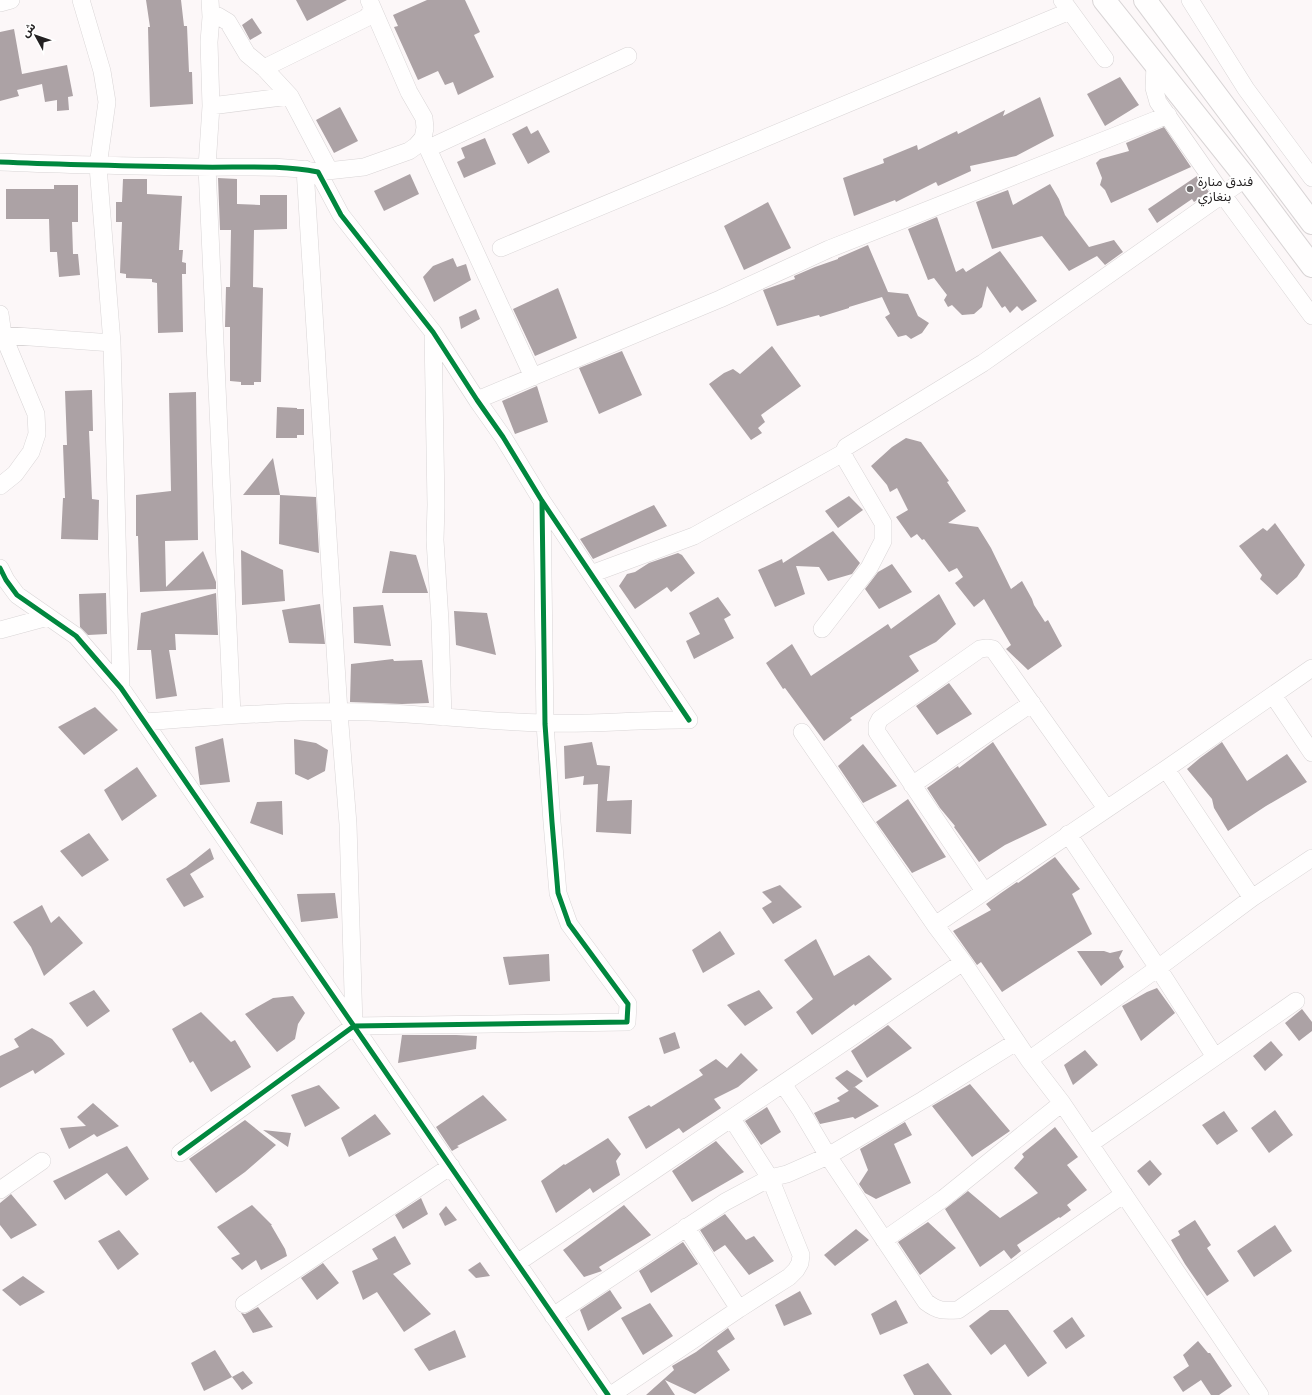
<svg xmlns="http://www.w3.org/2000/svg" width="1312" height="1395" viewBox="0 0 1312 1395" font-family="Spectral,'Noto Sans Arabic',serif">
<rect width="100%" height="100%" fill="#fcf7f8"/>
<path fill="#aca2a5" d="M146 0H181L184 26H187L189 72H192L193 104 150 107 148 27H150Z
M296 0H347L307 21Z
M427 0H465L480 32 474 35 494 77 458 95 453 82 445 85 438 71 418 80 394 27 398 26 393 15Z
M252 18 262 33 250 40 242 25Z
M14 29 22 74 67 65 73 96 68 97 69 110 57 111V100L45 102 42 84 17 90 19 96 0 101V32Z
M1120 77 1139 105 1105 126 1087 94Z
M1040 97 1054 136 1016 156 970 166 971 171 938 186 936 182 896 202 895 200 854 216 843 178 884 163 883 159 917 145 918 150 957 131 958 134 1005 110 1003 116Z
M340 107 358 141 334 153 316 120Z
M527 126 531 134 538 130 550 152 528 164 512 134Z
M1164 127 1191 167 1111 203 1105 190 1100 185 1102 178 1096 163 1100 159 1129 151 1126 143Z
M485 138 496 164 464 178 457 162 465 158 461 148Z
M410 174 419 194 384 211 374 191Z
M1197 176 1209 192 1194 202 1192 199 1157 223 1148 209Z
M218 178 237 179V204L260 205V195H287V229L254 230 253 287 263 288 261 382H254V385H241V382L230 381V327H225L226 287H230L231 230H220Z
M123 179H147V194L182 196 179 250H183L182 262 186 263V274H182L183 332 158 333 157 283 152 282V279L126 278V274L120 273 122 222H116V202H122Z
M1050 184 1059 199 1065 215 1089 247 1114 240 1123 252 1105 265 1097 256 1069 271 1042 236 992 249 976 202 1008 190 1013 205Z
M54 185H78V222H72L73 254H78L80 275 59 277 57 252H50L49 219H6V189H54Z
M768 202 791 248 744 270 724 226Z
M937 217 956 272 963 268 966 272 1000 251 1037 301 1022 311 1017 306 1010 313 1005 306 1002 308 987 286 982 307 974 314 962 315 952 305 948 307 944 300 947 295 934 278 928 280 908 229Z
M868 245 888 292 908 294 918 316 929 323 922 333 911 339 906 335 898 337 885 317 890 314 882 297 849 307V308L820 317 819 315 777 326 763 290 795 279 794 276 815 267 838 259V258Z
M453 258 457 267 466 264 471 280 434 302 423 277 433 266Z
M558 288 577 338 535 356 513 309Z
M476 309 480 319 461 329 459 317Z
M772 346 801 386 761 415 765 422 758 428 762 433 751 440 709 384 724 373 733 369 740 374Z
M622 351 642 395 599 414 579 368Z
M537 386 548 422 515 434 502 401Z
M92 390 93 431H89L92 499 99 500 98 540 61 539 63 498H65L63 445H67L65 391Z
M196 392 198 540 165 541 166 587 203 551 216 582V589L140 592 138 536H136V495L171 491 169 393Z
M277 407 297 408V409H304V435H297V438H276Z
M906 438 921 442 949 481 947 482 966 511 948 523 978 527 991 548 1011 589 1022 581 1032 599 1034 605 1045 622 1048 620 1062 646 1028 670 1006 649 1011 645 984 599 974 607 955 583 963 577 957 568 949 572 924 539 922 540 917 534 911 538 896 517 908 510 897 488 890 492 887 485 871 466 892 447Z
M273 458 280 495H243Z
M280 495 316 497 319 553 279 544Z
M849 496 863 510 838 528 825 511Z
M654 505 667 526 593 559 580 539Z
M1275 523 1305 565 1297 577 1277 595 1260 579 1262 575 1239 546 1263 528 1267 531Z
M833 531 860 563 852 574 828 581 819 567 796 566 805 594 775 607 758 570 782 559 783 563Z
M241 550 283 570 285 601 242 605Z
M390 551 416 555 428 593H382Z
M678 553 682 555 695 573 671 592 667 587 635 609 619 586 627 574 635 572 649 563Z
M892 564 912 592 879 609 865 589 878 572Z
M106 593 107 634 88 635 80 627 79 594Z
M216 593 218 635 175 634 176 650H169L177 696 156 699 151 650H137L141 613Z
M939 594 956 624 936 642 909 656 919 671 850 718 852 720 824 741 785 688 783 689 766 663 792 644 811 676 888 624 891 629Z
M718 597 731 615 724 619 734 638 694 659 686 641 700 634 689 613Z
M320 604 325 644 289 643 282 610Z
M383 605 391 646 354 643 353 607Z
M454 611 487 613 496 655 456 645Z
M393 659 394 661 422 660 429 703 402 704 350 702 351 664Z
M949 683 972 714 937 735 916 706Z
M95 707 118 730 84 755 58 727Z
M223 738 230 782 200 785 195 747Z
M294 739 316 743 328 750 325 771 308 780 295 774Z
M592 742 597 765 610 766 607 801 632 800 631 834 596 832 598 784 583 785 584 776 565 779 564 746Z
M993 742 1047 825 1005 845 979 862 954 827 955 826 940 808 927 788 958 766 959 768Z
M1222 742 1247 781 1287 754 1307 782 1266 806 1228 831 1214 808 1212 799 1187 769 1200 758Z
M863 744 897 786 863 803 838 766Z
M137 767 157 796 122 821 104 790Z
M908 799 946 857 912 873 876 822Z
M282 801 283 835 250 823 257 802Z
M89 833 109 860 82 877 60 851Z
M210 848 214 859 190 874 204 897 184 907 166 879 186 867Z
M1055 857 1080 889 1072 894 1092 934 1002 992 981 962 977 965 953 931 991 910 986 904 1001 893 1017 882 1018 883Z
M780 885 802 907 773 924 762 908 772 902 762 892Z
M335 893 338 918 301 922 297 894Z
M42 905 51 923 59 916 83 943 44 976 31 947 13 922Z
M720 931 735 954 703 973 692 950Z
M816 939 834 976 869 955 892 979 855 1006 854 1004 812 1035 796 1012 813 999 784 960Z
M1123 950 1119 958 1124 967 1101 986 1077 951H1104L1110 953Z
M549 954 550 981 509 985 503 957Z
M1157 988 1175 1013 1141 1041 1122 1006 1147 992Z
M94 990 110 1011 87 1027 69 1003Z
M759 990 773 1008 745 1026 727 1005Z
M293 996 305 1013 298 1024 295 1039 277 1052 245 1014 273 998Z
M1302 1009 1312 1022V1031L1299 1041 1285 1023Z
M201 1012 231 1042 235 1040 251 1067 211 1092 193 1061 190 1063 172 1029Z
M888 1025 912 1048 867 1078 851 1051Z
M32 1028 52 1039 65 1054 35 1074 33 1070 0 1088V1056L19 1047 14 1039Z
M675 1032 680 1048 664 1054 659 1038Z
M402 1035H456L477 1036 476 1049 398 1063Z
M1271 1041 1283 1055 1265 1071 1253 1056Z
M1085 1050 1098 1065 1073 1085 1064 1065Z
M741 1053 758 1070 738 1087 714 1099 721 1108 683 1133 679 1128 646 1149 628 1117 649 1105 651 1107 703 1075 699 1070 716 1059 727 1068Z
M847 1070 863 1081 849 1091 835 1078Z
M970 1084 1010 1131 972 1157 932 1106Z
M319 1085 340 1108 305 1127 291 1095Z
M855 1087 879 1106 855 1119 853 1117 820 1124 814 1113 840 1101 837 1098Z
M483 1095 507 1120 457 1146 459 1147 452 1151 436 1127Z
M93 1103 119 1126 97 1137 94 1134 69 1149 60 1128 86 1126 77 1117Z
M767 1107 781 1132 761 1145 745 1121Z
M1275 1110 1293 1135 1269 1153 1251 1128Z
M1224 1111 1238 1131 1217 1145 1202 1125Z
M375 1114 391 1134 349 1157 341 1138Z
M245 1120 276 1145 245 1172 216 1193 189 1159Z
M905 1122 912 1135 894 1144 911 1183 876 1199 865 1193 859 1184 868 1170 860 1149Z
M1055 1127 1078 1157 1067 1165 1087 1190 1067 1205 1071 1210 1060 1218 1059 1217 1017 1245 1021 1251 1011 1259 1004 1250 980 1267 945 1209 968 1191 1000 1218 1038 1193 1014 1168 1024 1157 1022 1154Z
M263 1130 291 1133 288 1147Z
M608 1138 621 1154 616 1161 620 1175 593 1193 590 1188 556 1213 541 1181 564 1164 565 1165Z
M716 1141 744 1172 692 1202 672 1171Z
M127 1146 149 1179 126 1196 107 1173 65 1200 53 1181Z
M1150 1160 1162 1174 1149 1186 1137 1171Z
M11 1194 37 1225 11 1239 0 1225V1203Z
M421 1198 428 1214 403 1229 395 1215Z
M252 1205 272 1225H271L285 1249 287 1256 261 1270 256 1260 242 1270 231 1258 240 1254 217 1227Z
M624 1205 651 1235 599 1267 602 1271 584 1277 563 1250Z
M446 1206 457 1220 445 1226 439 1214Z
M725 1214 746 1240 754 1236 774 1261 749 1275 725 1245 714 1252 700 1230Z
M1195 1220 1211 1245 1207 1248 1229 1281 1207 1296 1185 1264 1171 1240 1180 1235 1178 1231Z
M928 1222 956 1248 920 1275 898 1242Z
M1275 1225 1292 1251 1254 1277 1237 1251Z
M856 1229 869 1240 835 1266 824 1255Z
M119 1230 139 1254 118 1270 98 1241Z
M395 1236 411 1264 393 1274 431 1314 404 1332 377 1292 363 1300 352 1271 378 1259 372 1249Z
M683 1242 698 1264 651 1293 639 1271Z
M480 1262 490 1276 476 1278 468 1270Z
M323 1263 339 1283 317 1300 301 1278Z
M23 1276 45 1292 20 1306 2 1290Z
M610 1290 622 1308 588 1331 580 1310Z
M800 1291 812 1314 784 1326 775 1305Z
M896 1300 908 1323 880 1335 871 1314Z
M650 1303 673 1336 643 1355 621 1318Z
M258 1307 273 1327 253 1333 241 1313 245 1314 249 1312Z
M990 1310H1008L1047 1363 1028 1377 1005 1344 991 1355 969 1326Z
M1072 1317 1085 1336 1066 1349 1053 1331Z
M728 1328 735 1339 717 1351 730 1370 695 1394 665 1380 675 1395H646L674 1370 672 1366 696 1352Z
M455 1330 466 1357 429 1371 414 1349Z
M1198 1341 1208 1353H1210L1232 1386 1219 1395H1211L1201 1380 1183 1392 1173 1377 1189 1366 1183 1355Z
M215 1350 232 1377 204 1391 191 1363Z
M928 1363 952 1395H914L903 1375Z
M243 1371 253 1383 242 1390 232 1377Z"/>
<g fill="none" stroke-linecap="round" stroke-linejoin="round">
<g stroke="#d9d5d6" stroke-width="18">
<path id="street" d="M81 0 102 71 107 102 98 166 112 343 121 688
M210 0 211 17 209 42 211 106 207 167 232 715
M1062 0 1105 59
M1190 0 1246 89 1312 178
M0 3 11 0
M211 17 218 16 228 22 247 54 264 68 290 96 329 170
M1155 65 1154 88 1158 102 1223 195 1312 316
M264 68 366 18 373 10
M211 106 290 96
M423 138 533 377
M429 148 628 56
M0 162C66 165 131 166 197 167 237 168 278 164 318 172L341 215 433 332 477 400 503 437 542 501 689 720
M305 169 339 712 348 824 354 1026
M318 172 364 167 409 151 416 146 423 138 425 128 424 118 409 92 369 0
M501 248 1070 11
M0 314 3 335 36 414 37 434 31 452 15 474 0 486
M433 332 436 505 435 540 440 621 443 717
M0 339 3 335 112 343
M477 400 720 299 829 249 1168 115
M0 568 6 580 17 595 76 636 121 688 608 1395
M591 574 694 536 843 453
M822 629 869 568 883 541V523L846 460 843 453 846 447 983 363 1246 178
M0 630 48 617
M1273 695 1312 753
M146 722C221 716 295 710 369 712 428 714 486 722 544 723 593 725 641 719 689 720
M802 732 935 925 963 962 1029 1060 1062 1103 1260 1395
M1166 769 1252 898
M912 785 1032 703
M1068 834 1158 968 1215 1057
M984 891 877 732V725L880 719 980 649 987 648 993 649 1106 808
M935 925 1166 769 1312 668
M1029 1060 1158 968 1252 898 1312 858
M783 1084 800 1109 828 1156 926 1302C938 1311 943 1311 958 1310L1124 1194
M1090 1144 1296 1001
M180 1153 354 1026 627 1022 628 1004 569 924 558 893 552 822 545 724 542 501
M0 1190 42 1161
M686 1227 739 1309
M884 1240 944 1198 1062 1103
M517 1263 963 962
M244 1304 451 1166
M553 1316 725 1202 770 1178 787 1174 828 1156 923 1100 1016 1042
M611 1395 739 1309 789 1277 796 1270 800 1263 801 1255 770 1178 732 1119"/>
</g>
<g stroke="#d9d5d6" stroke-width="24">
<path id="highway" d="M1104 0 1246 178 1312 266
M1145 0 1312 223"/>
</g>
<use href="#street" stroke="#fffefe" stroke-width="17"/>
<use href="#highway" stroke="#fffefe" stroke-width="22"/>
<g stroke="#fff" stroke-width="8">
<path id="cycleway" d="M0 162C66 165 131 166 197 167 237 168 278 164 318 172L341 215 433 332 477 400 503 437 542 501 689 720
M0 568 6 580 17 595 76 636 121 688 608 1395
M180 1153 354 1026 627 1022 628 1004 569 924 558 893 552 822 545 724 542 501"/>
</g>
<use href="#cycleway" stroke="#00873e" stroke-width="5"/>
</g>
<circle fill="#6f6b6c" stroke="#fff" stroke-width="1.5" cx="1190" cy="189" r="4"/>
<g text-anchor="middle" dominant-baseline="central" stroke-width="4" stroke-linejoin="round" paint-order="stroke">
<g font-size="13" fill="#232021" stroke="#fff" text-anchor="start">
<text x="1198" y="182">فندق منارة<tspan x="1198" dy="15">بنغازي</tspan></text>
</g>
</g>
<g transform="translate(36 36) rotate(310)" stroke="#ffffff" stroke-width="3" paint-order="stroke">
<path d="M0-3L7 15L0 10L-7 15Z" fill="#232021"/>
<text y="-6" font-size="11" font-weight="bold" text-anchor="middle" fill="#232021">ش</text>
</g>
</svg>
